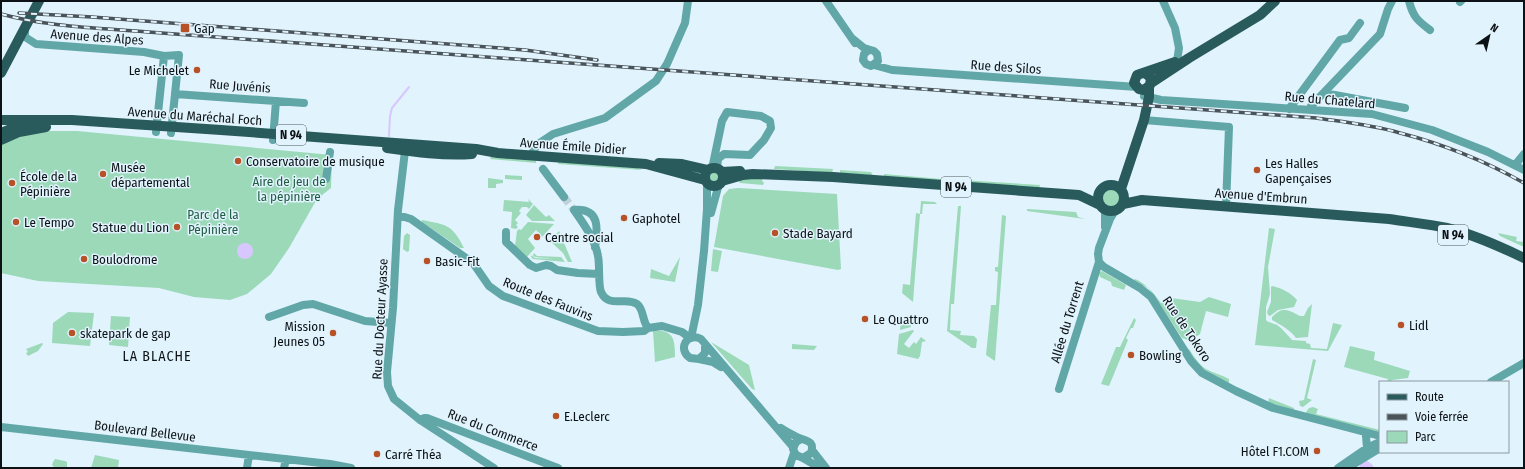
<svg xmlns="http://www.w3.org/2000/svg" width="1525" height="469" viewBox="0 0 1525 469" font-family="'Fira Sans Condensed',sans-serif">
<rect width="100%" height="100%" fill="#e1f3fd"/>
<path fill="#9bd9b9" d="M38 131H77L332 155 331 188 317 199 289 248 271 274 247 294 230 300 194 297 159 288 38 281 1 273V143Z
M491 156 536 160V163L490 159Z
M558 162 637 168 642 170 558 164Z
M775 166 833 169 832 173 774 169Z
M840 170 871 172 873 176 840 174Z
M708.5 177a5.5 5.5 0 1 1 11 0a5.5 5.5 0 1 1-11 0Z
M884 174 942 179 941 182 884 178Z
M505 175 522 176V180L505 179Z
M488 178 503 180V183L496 184V188H488Z
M760 178 764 183 763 185 740 183 738 180Z
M946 179 1040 185 1039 189 945 182Z
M738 188 837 194 841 269 838 270 714 247 723 196 729 189Z
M1102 198a9 9 0 1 1 18 0a9 9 0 1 1-18 0Z
M528 199 533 204 529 209 527 207H522L519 211 521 213 515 220 518 223 516 225 518 227 516 229 511 228 512 212 503 211 504 200 529 202Z
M921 201 935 202 937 204H923L922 214H920L913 302 902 293 903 284 910 285 916 213 920 214Z
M534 205 546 217 549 215 555 221H532L526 215Z
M958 206H961L954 304H951L950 330 961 331 960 335 974 336 977 339 976 348H972L947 331Z
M1027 209 1076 212 1078 217 1085 219 1027 211Z
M1002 215 1006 216 1005 230 995 361 986 355 991 305H996L998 272 995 271V267H998Z
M422 220C447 225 452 224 464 248H460L422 222Z
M528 222 554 224 542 237 536 230 528 239 535 248 527 257 515 246 517 231 519 229 521 230Z
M1269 228 1275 229 1268 267 1270 294 1266 307V320C1269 323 1273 323 1277 325 1283 329 1287 335 1292 340L1306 341V343L1310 344 1311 348 1327 349 1333 323 1342 325 1328 351 1255 345Z
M559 231 572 262H568L563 253 550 241Z
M407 233 410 235 409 251 407 252 403 249 404 236Z
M1498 233 1517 237 1516 241 1524 242V247L1500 236Z
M713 249 722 251 718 272 711 271Z
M534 253 537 256 561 257 565 262 533 259 531 257 532 255 535 258 554 259 535 257 533 255Z
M680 257 675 282 650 278 651 269 669 276Z
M1102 271 1126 285 1124 290 1112 286 1111 282 1100 277 1099 273Z
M1135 279C1147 284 1153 293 1161 303L1171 298 1200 302 1209 297 1231 304 1228 317 1206 311 1200 334 1190 341 1182 338 1163 309 1148 288 1134 280Z
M1272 286C1282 288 1291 293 1297 300L1294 307 1278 310 1270 316 1268 315 1267 312 1271 302V287Z
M1312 304 1308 337 1296 338C1289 329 1281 325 1272 320V317C1283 306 1288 310 1300 316H1304L1308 308Z
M68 312 94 313 90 346 52 343 53 323Z
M111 316 130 317 128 347 109 345Z
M909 318 911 327 900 330 901 319Z
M1134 318 1136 320 1133 328H1131L1126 338 1128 340 1109 386 1101 384 1116 347H1120Z
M913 330 914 331 904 344 909 348 914 342 916 344 921 337 926 341 922 342 920 356 918 359 897 354 899 334Z
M653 331C674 329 675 340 675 357L655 362Z
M711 342 749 365 755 390 752 389Z
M42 343 43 344 38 351 28 356 26 353 28 352 26 349Z
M792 344 817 346 814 350 792 349Z
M1350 346 1375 352 1374 360 1410 371 1408 378 1392 380 1391 382H1387L1388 379 1344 367Z
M1188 349H1189C1194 356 1198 364 1206 369 1213 373 1222 375 1229 379V383C1209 373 1199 370 1188 349Z
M1313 359 1316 360 1307 398 1312 400 1303 407 1300 406 1299 401 1304 400Z
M1269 398 1294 408V410L1268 403Z
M1313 407 1318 409 1316 414 1380 430V432L1307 414 1306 412 1309 408Z
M95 455 119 460 118 468H91Z
M55 459 65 461 67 462V467L55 468 52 465 53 462Z"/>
<path fill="#d8c7fe" d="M237 251a8 8 0 1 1 16 0a8 8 0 1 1-16 0Z"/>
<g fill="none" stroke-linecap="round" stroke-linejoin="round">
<path stroke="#d8c7fe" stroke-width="2" d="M389 136 390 116 392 108 409 87"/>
<path stroke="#d8c7fe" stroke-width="11" d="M1365 466 1368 468"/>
<path stroke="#c1d1da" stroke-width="8" stroke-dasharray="8 4" stroke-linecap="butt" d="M564 197 574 210"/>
<path stroke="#61a7a7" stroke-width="8" d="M826 1 855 43
M1163 1 1175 28 1179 48 1177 61
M1409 1C1413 17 1418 21 1430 30
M1460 2 1461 1
M25 28V37L36 44 144 52 164 56 179 55 171 133
M853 39 864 48 874 51 877 54 878 61 871 66 866 64 863 60 864 54 869 50
M874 65 892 70 1137 87
M1324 93 1405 108
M175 94 304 103
M1144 96 1161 100 1372 114 1432 130 1488 152 1524 170
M1289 109 1340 40 1349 38 1360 23
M1310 110 1311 106 1380 34 1388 9 1392 1
M1144 120 1229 127 1226 206
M156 132 164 56
M273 140 276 101
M407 147 405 151 398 210 393 308 387 372 388 386 394 399 420 420 494 468
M531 155 538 144 553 134 605 118 656 81 667 64 685 23 688 1
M1515 165 1524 154
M711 168 713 164 722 121 727 112 761 116 770 121 771 128 764 140 750 155 724 154 718 159 717 168
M543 169 564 197
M326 179 330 152
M1105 209V227
M1115 211 1110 219 1099 248 1098 254 1099 262 1104 267 1140 288 1151 297 1191 361 1202 373 1236 391 1273 408 1380 436
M711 213 719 184
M398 215 411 219 473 263 489 286 503 296 598 331 623 332 644 331 648 328 662 326 682 332 690 338
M506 232V242L530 265 536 268 546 265 551 266 557 270 578 273 599 274
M595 247C598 228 600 208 574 210 583 223 595 239 598 256 600 265 598 285 601 292 609 309 626 296 637 304 644 309 642 321 648 328
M269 317 303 305 313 304 365 321 391 323
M691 338 698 305 704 251 707 209V183
M705 344V353L699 359 690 358C677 349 687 332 701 339L793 447
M699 359 713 362 721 367
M1491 382 1524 363
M1059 389 1099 262
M420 420 424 418H427L558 468
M1 427 330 464 351 468
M781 428C787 432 793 435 799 438 807 441 815 441 811 453L803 458 796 455 793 449 796 442 801 439
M1366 436 1367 448
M812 450 826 468
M803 458 820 468
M1349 467 1380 448
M247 468 249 455
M284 468 286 459
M789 468 794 453
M1338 468 1367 448 1380 442"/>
<path stroke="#2a5b5c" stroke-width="10" d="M1 73 39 1
M1145 73 1151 78 1150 85 1144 90 1139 89 1134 83 1137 75 1175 62
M1151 83 1189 58 1260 15 1275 1
M1 120H72L221 130 476 149 498 153 646 164 705 180
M1 133 11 129 25 126
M1 140 19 132 46 127
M387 148C415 152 443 156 472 154
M659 163 682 164 708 170
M705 177a9 9 0 1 1 18 0a9 9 0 1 1-18 0Z
M722 172 740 171
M722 181 743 175 753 174 833 177 1079 195 1100 205
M1098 198a13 13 0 1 1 26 0a13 13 0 1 1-26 0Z
M1121 189 1144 120 1149 97V87
M1123 204 1142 200 1389 219C1408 222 1428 224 1447 228 1473 234 1499 246 1524 258"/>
<g stroke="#4a5358" stroke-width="3.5">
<path id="rail" d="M19 13 92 17 525 50 597 60
M1 14C48 27 99 28 148 32L1316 118C1344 122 1373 125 1400 133 1443 144 1485 161 1524 183"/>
</g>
<use href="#rail" stroke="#e1f3fd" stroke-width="2" stroke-dasharray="6" stroke-linecap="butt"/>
</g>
<g fill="#b75127" stroke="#e1f3fd" stroke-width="1.5">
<rect x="180" y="23" width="10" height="10" rx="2"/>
<circle cx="197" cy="70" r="4"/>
<circle cx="238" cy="161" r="4"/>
<circle cx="1257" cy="170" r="4"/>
<circle cx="103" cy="174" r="4"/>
<circle cx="12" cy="183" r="4"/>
<circle cx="624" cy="218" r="4"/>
<circle cx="16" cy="222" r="4"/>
<circle cx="177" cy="227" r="4"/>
<circle cx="775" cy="233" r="4"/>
<circle cx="537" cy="237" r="4"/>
<circle cx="84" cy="259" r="4"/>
<circle cx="427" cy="261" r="4"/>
<circle cx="865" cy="319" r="4"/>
<circle cx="1401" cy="325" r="4"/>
<circle cx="72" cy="333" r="4"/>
<circle cx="333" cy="333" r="4"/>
<circle cx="1131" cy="355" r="4"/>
<circle cx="556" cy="416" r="4"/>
<circle cx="1317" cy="451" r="4"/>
<circle cx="377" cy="454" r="4"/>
</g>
<g text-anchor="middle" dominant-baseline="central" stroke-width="3" stroke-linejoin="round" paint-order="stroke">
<g fill="#e1f3fd" stroke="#4c565b" stroke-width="1">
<rect x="276" y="125" width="30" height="20" rx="3"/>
<rect x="941" y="177" width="30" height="20" rx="3"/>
<rect x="1438" y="225" width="30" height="20" rx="3"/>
</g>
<g font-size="12" font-weight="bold" fill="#0c1215">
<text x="291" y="135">N 94</text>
<text x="956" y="187">N 94</text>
<text x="1453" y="235">N 94</text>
</g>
<g font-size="13" fill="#0c1215" stroke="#e1f3fd" text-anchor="start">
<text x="194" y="28">Gap</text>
<text x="189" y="70" text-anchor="end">Le Michelet</text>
<text x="246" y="161">Conservatoire de musique</text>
<text x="1265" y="163">Les Halles<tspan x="1265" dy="15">Gapençaises</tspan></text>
<text x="111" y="167">Musée<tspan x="111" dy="15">départemental</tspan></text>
<text x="20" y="176">École de la<tspan x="20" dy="15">Pépinière</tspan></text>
<text x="632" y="218">Gaphotel</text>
<text x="24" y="222">Le Tempo</text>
<text x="169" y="227" text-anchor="end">Statue du Lion</text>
<text x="783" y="233">Stade Bayard</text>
<text x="545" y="237">Centre social</text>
<text x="92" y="259">Boulodrome</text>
<text x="435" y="261">Basic-Fit</text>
<text x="873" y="319">Le Quattro</text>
<text x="1409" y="325">Lidl</text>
<text x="325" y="326" text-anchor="end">Mission<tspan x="325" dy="15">Jeunes 05</tspan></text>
<text x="80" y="333">skatepark de gap</text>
<text x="1139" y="355">Bowling</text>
<text x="564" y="416">E.Leclerc</text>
<text x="1309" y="451" text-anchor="end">Hôtel F1.COM</text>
<text x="385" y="454">Carré Théa</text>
</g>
<g font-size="13" fill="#0c1215" stroke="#e1f3fd">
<text transform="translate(97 37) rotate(4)">Avenue des Alpes</text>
<text transform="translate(1006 67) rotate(4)">Rue des Silos</text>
<text transform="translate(240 86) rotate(4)">Rue Juvénis</text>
<text transform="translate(1330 100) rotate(5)">Rue du Chatelard</text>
<text transform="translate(195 116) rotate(4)">Avenue du Maréchal Foch</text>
<text transform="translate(573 146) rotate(4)">Avenue Émile Didier</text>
<text transform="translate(1261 196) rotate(4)">Avenue d'Embrun</text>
<text transform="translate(548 299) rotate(22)">Route des Fauvins</text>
<text transform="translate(380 319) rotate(-87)">Rue du Docteur Ayasse</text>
<text transform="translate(1067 322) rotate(-73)">Allée du Torrent</text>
<text transform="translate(1187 329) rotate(56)">Rue de Tokoro</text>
<text transform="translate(493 430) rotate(21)">Rue du Commerce</text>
<text transform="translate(145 431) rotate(7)">Boulevard Bellevue</text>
</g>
<g font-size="13" fill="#215d43" stroke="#e1f3fd">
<text x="289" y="181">Aire de jeu de<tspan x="289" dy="15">la pépinière</tspan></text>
<text x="213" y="214">Parc de la<tspan x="213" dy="15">Pépinière</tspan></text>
</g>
<g font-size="14" letter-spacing="1" fill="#0c1215" stroke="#e1f3fd">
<text x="157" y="356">LA BLACHE</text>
</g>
</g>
<rect width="1525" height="469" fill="none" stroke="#0c1215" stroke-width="4"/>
<rect x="1379" y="381" width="130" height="72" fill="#e1f3fd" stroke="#8c99a0"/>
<rect x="1387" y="394" width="20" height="6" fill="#2a5b5c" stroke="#8c99a0"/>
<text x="1415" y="401" font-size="12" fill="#0c1215">Route</text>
<rect x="1387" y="414" width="20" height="6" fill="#4a5358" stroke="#8c99a0"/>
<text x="1415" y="421" font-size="12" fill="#0c1215">Voie ferrée</text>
<rect x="1387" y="431" width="20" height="12" fill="#9bd9b9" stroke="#8c99a0"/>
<text x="1415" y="441" font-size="12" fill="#0c1215">Parc</text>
<g transform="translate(1489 36) rotate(34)" stroke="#e1f3fd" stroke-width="3" paint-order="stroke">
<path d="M0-3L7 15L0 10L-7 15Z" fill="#0c1215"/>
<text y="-6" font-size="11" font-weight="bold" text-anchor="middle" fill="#0c1215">N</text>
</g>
</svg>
